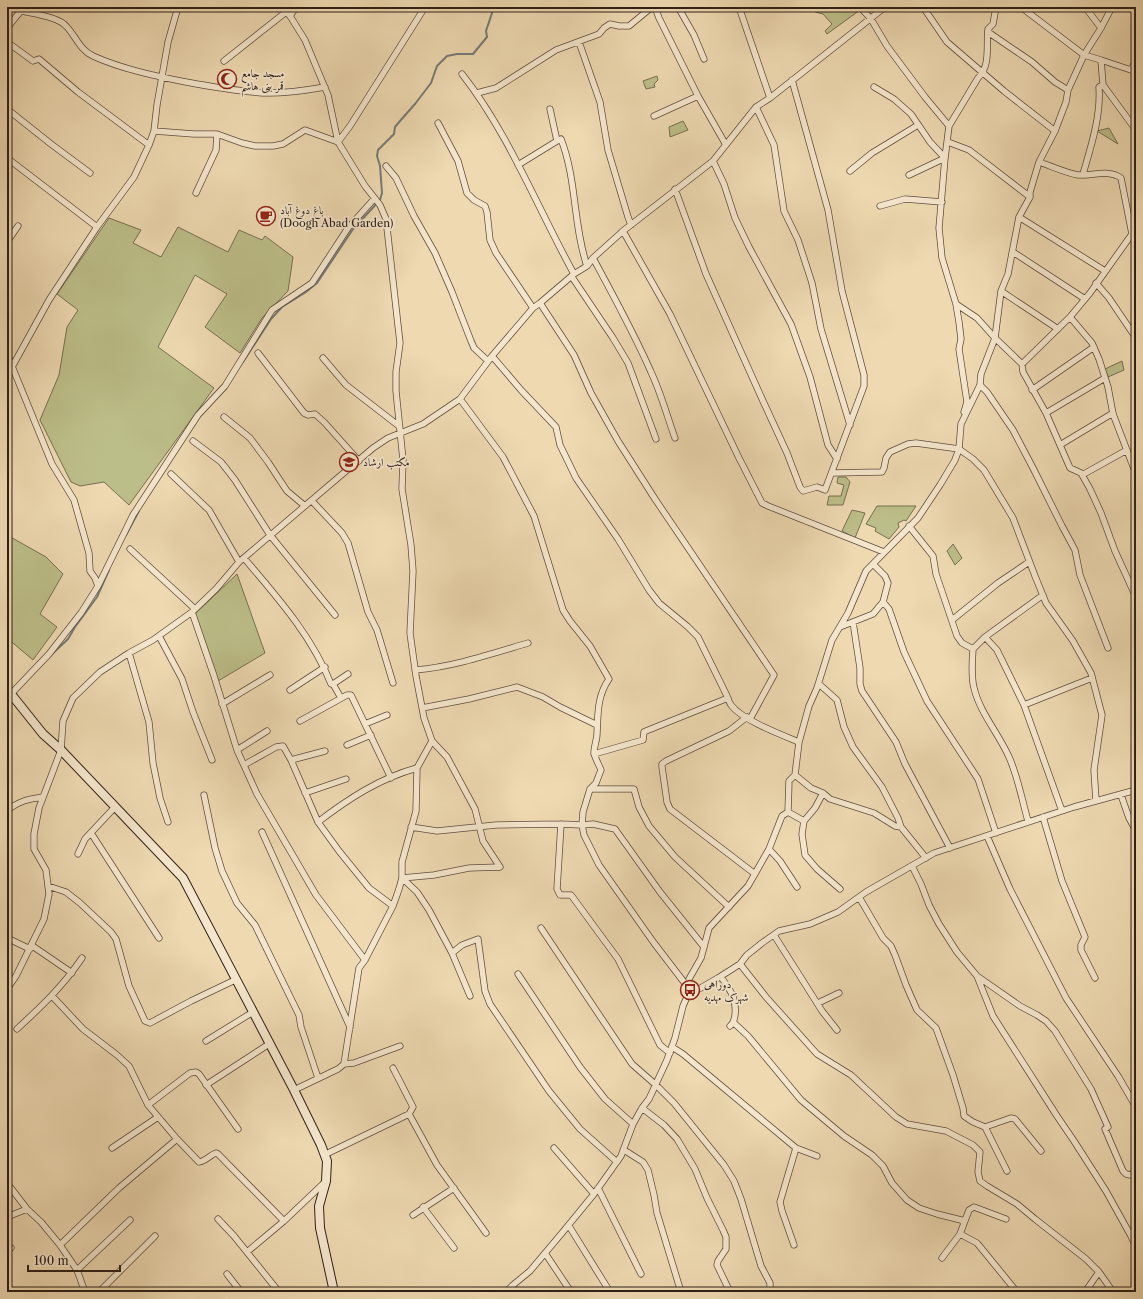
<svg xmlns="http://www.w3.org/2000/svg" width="1143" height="1299" viewBox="0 0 1143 1299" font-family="'Libre Caslon Text',Amiri,serif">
<rect width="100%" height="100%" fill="#eed9b1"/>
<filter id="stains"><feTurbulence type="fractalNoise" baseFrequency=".005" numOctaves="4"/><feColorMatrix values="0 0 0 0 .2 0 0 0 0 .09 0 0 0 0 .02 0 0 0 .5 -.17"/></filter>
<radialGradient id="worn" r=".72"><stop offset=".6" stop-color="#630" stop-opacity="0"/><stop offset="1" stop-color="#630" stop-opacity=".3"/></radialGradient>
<path fill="#bcbe89" stroke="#766f52" d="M811 7H858L860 10 827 34 825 31 832 24 823 14 815 12Z
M657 76 658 80 654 84 655 87 646 89 643 81Z
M683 121 688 130 670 137 669 127Z
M1109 128 1118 144 1097 131Z
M109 218 141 230 133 243 161 257 178 227 228 252 239 230 262 240 265 236 293 257 288 291 262 318 240 353 205 327 227 294 195 275 158 347 214 388 129 505 104 482 80 486 71 482 40 420 59 375 67 327 78 310 57 294Z
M1122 361 1124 370 1108 377 1105 369Z
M838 477H846L850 482 843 505H827L829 496H841L844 485 837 483Z
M877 506H916L906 521 904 520 898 523 899 527 889 539 875 531 876 528 866 524Z
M852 510 865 513 855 538 842 531Z
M7 535 46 557 63 574 40 614 57 627 33 660 7 638Z
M953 544 962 558 955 565 947 551Z
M237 574 265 653 218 681 195 614Z"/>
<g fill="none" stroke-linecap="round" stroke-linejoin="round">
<path stroke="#737b79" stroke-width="2" d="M243 362 271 319 282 307 306 292 317 283 353 229 380 200 382 193 380 166 377 156 378 150 394 134 395 127 400 121 415 104 431 83 437 66 447 56 457 54H473L487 37 486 31 493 10 497 7
M126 535 139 511
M50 656 68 639 75 627 97 597 109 570"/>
<g stroke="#5f4e40" stroke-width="7">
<path id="street" d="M281 7 290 16 305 40 328 95 338 142 365 186 380 205 386 219 400 343 396 372V391L403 460 402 489 411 545 413 571 410 633 416 676 424 718 432 741 447 757 475 809 483 841 500 867
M655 7 659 18 698 96 726 145
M678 7 694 35 704 59
M739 7 770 98
M860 7 871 19 887 46 925 97 949 126
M923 7 947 42 1004 91 1055 131
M1021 7 1084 55 1101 60 1103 85 1136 130
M1085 7 1101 28
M1135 7H1136
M22 11C34 14 59 17 67 27 76 37 80 50 93 56 122 69 155 76 186 82 208 86 230 90 253 92 276 95 302 91 325 87
M290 16 296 7
M7 28 24 7
M988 32 1032 62 1055 82 1068 90
M7 42 33 61 39 59 78 92 149 145
M579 42 600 102 608 150 628 217 631 225
M1101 60 1131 70 1136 60
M224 61 286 12
M462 74C509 134 537 207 574 274
M874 87 894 99 911 114 930 142 945 158 909 175
M477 93 496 88 556 50 599 34 604 28 610 24 619 26H629L652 7
M756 107 774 145 784 211 798 240 812 283 821 329 850 425
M7 109 51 144 90 173
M550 109 557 141
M654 116 698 96
M438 123 458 161 467 193 474 200 485 206 487 212 490 240 496 253 533 308
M154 131 194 134H217L242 143 255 146H273L283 144 305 130 338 142 350 126 425 7
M948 142 969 150 1030 197
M7 158 97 227
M713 161 724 184 735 218 749 247 791 324 810 377 828 445 837 459
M518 165 557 141 561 139C577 180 573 225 587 266
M386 166 396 178 414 216 435 253 452 292 471 341 474 348 488 361
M850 171 872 153 918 125
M1083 174C1091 146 1101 117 1099 87L1103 85
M675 189 706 274 763 401 787 453 800 487 803 491 817 487 825 490 864 386V375L842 291 828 210 792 80
M196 193 216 150 217 134
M880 206 905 199 942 202
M1019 217 1105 271
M623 231 670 314 739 458 762 503 768 506 884 552
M7 242 18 226
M1013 252 1085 299
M593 258C613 295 634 333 651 372 661 393 667 416 675 438
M572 277 613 338 628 363 656 439
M1096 283 1109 298 1136 338
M1001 291 1058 329
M540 303 574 355 591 393 618 441 655 499 774 675 750 719
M956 304 977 318 995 338 1022 364 1023 372 1046 413 1070 468 1081 473 1090 489 1101 513 1115 551 1136 597
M1070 317 1092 343 1099 359 1108 387 1113 414 1136 474
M258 353 304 413 308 415 315 414 324 422 359 461
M7 354 52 464 74 500 89 553 90 571 95 578 98 586
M492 356 521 390 556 427 560 445 576 478 618 539 649 590 659 603 687 626 698 637 727 696C728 699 729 702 731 705 742 720 782 735 799 742
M323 358 346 385 399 426
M1022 364 1070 317 1090 293 1132 234 1121 178C1109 169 1092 176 1078 175 1066 173 1051 166 1039 162
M12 367 49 300 97 227 134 177 149 145 154 131 157 105 168 42 178 7
M980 385 987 392 1013 430 1034 470 1062 526 1075 550 1080 575 1108 648
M1032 390 1094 347
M460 399 503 457 534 516 563 610 570 621 590 646 609 679C597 696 598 714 597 734 597 740 594 746 594 753 595 758 599 765 601 770L596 783 590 789 583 812 582 825 584 835 599 865 654 943 690 990 699 989 718 978 740 964 747 955 762 943 779 931 810 924 838 912 866 892 934 853 1074 807 1136 790
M964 412 967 402 959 349 961 339 959 322 956 304 942 258 939 228 945 158 949 126 978 78C991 66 986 45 988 29L993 24 996 7
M1046 413 1105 378
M224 417 250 438 268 462 287 491 305 506
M193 441 221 462 235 480 270 535 335 615
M1060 445 1113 413
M832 473 882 472 884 468 886 458 890 452 908 444 916 443 959 449 973 459 984 470 1013 518 1035 576 1046 603 1073 641 1091 673 1102 715 1094 770 1096 801
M171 474 209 510 239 562
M1082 475 1127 450
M312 501 342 533 348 543 368 612 377 630 393 683
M909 526 933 556 936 574 957 636 962 643 973 649
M130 549 195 609
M244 558C277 597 312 636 331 684H333L348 674
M883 602 889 609 904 652 927 701 978 779 996 833
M192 612 214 676 237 750 257 794 316 895 365 960
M952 620 998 583 1029 562
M853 622 860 668V684L862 691 896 742 905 764 950 848
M840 627 873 614 883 602 888 583 885 576 873 564
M159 636 182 679 193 712 212 760
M985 637 997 650 1024 705 1062 811
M129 653 149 722 153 763 160 798 168 822
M415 670C453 667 491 654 528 643
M333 684 341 698
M819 684 837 700 844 727 853 747 882 787 898 818 901 827 926 858
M290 690 325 667
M11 694 49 654 81 613 98 586 133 515 198 415 225 386 272 310 312 283 348 228 374 199
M222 704 270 675
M1024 705 1092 678
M422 708 469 699 517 687 543 697 560 707 597 725
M747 717 729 731 666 761 662 764V767L667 802 670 809 755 874
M300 721 347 695H351L391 778
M365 724 387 715
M347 745 371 735
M237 750 267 731
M594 754 643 740 644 732 646 731 728 698
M291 760 325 751
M244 765 276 747 283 746 291 760 318 822 339 851 369 888 393 906
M795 775 811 788 823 793 830 799 874 813 895 826 901 827
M590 789H634L639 807 649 826 675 857 729 907
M305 793 346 779
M823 793 815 808 804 821 802 834 805 855 817 869 840 889
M204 795 215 848 222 871 237 903 255 925 299 1015 301 1027 318 1078
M1121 795 1129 818 1136 831
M7 811C18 801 29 799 43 797
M788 812 804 821
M1043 817 1062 881 1085 937 1081 945V950L1095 978
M1028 821C1022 800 1018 777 1009 757 999 734 980 713 974 688 971 676 972 662 973 649L985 637 1043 595
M318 822C348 799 380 778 417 768
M561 824 557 889 560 895H571L574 899 618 959 660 1045 670 1053
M411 827 437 831 496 825 561 824 582 825 593 824 615 829 660 892 704 947
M262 832 350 1027
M91 833 159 938
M987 836 1010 889 1066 998 1118 1076 1136 1107
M769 849 780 861 797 887
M78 854 85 839 115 807
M912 866 921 884 929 905 939 924 957 952 977 976 993 1016 1057 1116 1074 1141 1106 1191 1131 1236 1136 1247
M402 878 417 892 429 910 452 953 470 996
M402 878 434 875 469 868 500 867
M48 886 66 892 80 903 111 932 116 939 129 986 145 1021 150 1023 191 1001 235 980
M859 897 883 938 891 946 895 955 906 985 917 1010 936 1028 953 1075 963 1108 964 1116 973 1122 985 1127 1011 1118 1015 1119 1041 1151
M541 928 632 1064 656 1085 674 1103 724 1165 734 1181 741 1199 761 1266 770 1283V1292
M774 935 822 1011 837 1030
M7 938 30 949
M31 945 72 973
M452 953 462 945 478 939 485 991 490 1004 549 1091 580 1129 617 1162
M740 964 766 997 817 1054 851 1075 896 1117 907 1124 946 1131 973 1145 980 1152 978 1172 980 1181 987 1186 1017 1204 1035 1219 1086 1259 1099 1272 1113 1292
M518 974 580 1067 605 1099 633 1124
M977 976 1020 1006 1037 1015 1046 1021 1055 1031 1091 1089 1108 1127 1105 1129 1123 1171 1126 1174 1130 1175 1136 1171
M721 977C730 990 737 998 735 1015 734 1020 734 1023 730 1026
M7 989 16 976 44 919 49 894 46 870 34 849V834L39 808 61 750 63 721 73 698 100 672 129 653 153 640 192 612 216 589 239 562 373 448 388 438 423 424 460 399 492 356 533 308 540 303 574 274 587 266 593 258 623 231 713 161 756 107 770 98 885 7
M52 996 83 1029 117 1055 129 1066 148 1105 177 1139 199 1162C206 1161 210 1155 216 1153L218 1154 284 1221
M818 1003 839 993
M734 1023 748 1036 801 1100 844 1136 872 1155 883 1166 892 1183 907 1200 919 1208 937 1214 965 1221
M17 1029C42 1006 63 986 82 958
M206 1041 253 1012
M672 1047 683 1054 796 1148 817 1156
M344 1064 354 1063 400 1046
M206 1085 269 1044
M294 1090 338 1069 344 1064 359 968 365 960 393 906 399 889 402 878V862L416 811 417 768 432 741
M148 1105 190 1073 196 1072 199 1074 238 1129
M642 1108 664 1125 677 1139 695 1169 707 1198 723 1230 726 1237V1249L718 1261 717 1265 730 1292
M409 1114 437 1165 486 1233
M985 1127 1007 1171
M112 1148 158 1117
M554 1148 594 1194
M624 1150 643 1162 648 1170 654 1195 657 1213 681 1292
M324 1155 409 1114 413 1107 393 1068
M7 1183 27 1209 41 1222 60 1245 77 1270 85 1292
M598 1188 641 1274
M423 1207 454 1248
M413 1215 454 1188
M7 1217 27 1209
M218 1219 234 1236 279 1292
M569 1226 610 1292
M960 1234 977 1243 1017 1292
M60 1245 119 1188 177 1139
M794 1245 782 1211 780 1202 796 1148
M7 1246 11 1248
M247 1252 284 1221 326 1181
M545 1253 571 1292
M942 1258 960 1234 969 1210 974 1207 1006 1219
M77 1270 130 1220
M227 1274 241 1292
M99 1292 155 1236
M506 1292 513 1285 530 1271 562 1233 594 1194 621 1156 633 1124 642 1108 649 1099 667 1060 675 1038 683 1006 690 990 689 979 701 958 709 928 748 886 769 849 782 816 788 812 789 781 795 775 799 742 809 706 817 688 832 640 848 613 866 571 918 518 940 485 955 460 959 449 961 424 980 385 981 374 995 338 1001 291 1008 274 1019 217 1030 197V192L1039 162 1055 131 1066 102 1068 90 1084 55 1101 28 1112 7
M1085 1292 1099 1272"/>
</g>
<g stroke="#2f201a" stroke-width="10">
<path id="secondary" d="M7 689 43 734 61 750 183 878 294 1090 321 1145 327 1161 326 1181 319 1206 320 1228 334 1292"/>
</g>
<use href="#street" stroke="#f4e6cc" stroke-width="5.5"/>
<use href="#secondary" stroke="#f4e6cc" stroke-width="8"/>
</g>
<defs>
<g id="mosque-ring" transform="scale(1)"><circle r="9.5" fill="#f4e6cc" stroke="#8f2418" stroke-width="1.5"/><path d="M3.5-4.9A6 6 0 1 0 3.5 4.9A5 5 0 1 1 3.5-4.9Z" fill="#8f2418"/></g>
<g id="cafe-ring" transform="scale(1)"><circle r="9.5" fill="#f4e6cc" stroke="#8f2418" stroke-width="1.5"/><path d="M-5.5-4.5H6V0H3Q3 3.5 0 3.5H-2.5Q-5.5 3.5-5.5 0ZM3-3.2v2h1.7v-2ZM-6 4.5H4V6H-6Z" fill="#8f2418"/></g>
<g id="school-ring" transform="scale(1)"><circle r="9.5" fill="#f4e6cc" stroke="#8f2418" stroke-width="1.5"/><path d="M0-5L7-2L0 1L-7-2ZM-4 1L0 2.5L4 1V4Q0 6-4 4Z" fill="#8f2418"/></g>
<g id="bus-ring" transform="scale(1)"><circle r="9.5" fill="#f4e6cc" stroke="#8f2418" stroke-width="1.5"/><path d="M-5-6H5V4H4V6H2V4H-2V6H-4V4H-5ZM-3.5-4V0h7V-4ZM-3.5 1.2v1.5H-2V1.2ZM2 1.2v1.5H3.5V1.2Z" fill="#8f2418"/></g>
</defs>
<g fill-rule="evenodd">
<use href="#mosque-ring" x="227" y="79"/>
<use href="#cafe-ring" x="266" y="216"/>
<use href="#school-ring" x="349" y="462"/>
<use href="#bus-ring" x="690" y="990"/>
</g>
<g text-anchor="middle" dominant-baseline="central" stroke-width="3.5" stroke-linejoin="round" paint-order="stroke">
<g font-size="11" fill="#2f201a" stroke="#f4e6cc" text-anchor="start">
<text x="241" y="73">مسجد جامع<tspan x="241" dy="13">قمر بنی هاشم</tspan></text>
<text x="280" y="210">باغ دوغ آباد<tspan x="280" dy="13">(Doogh Abad Garden)</tspan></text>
<text x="363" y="462">مکتب ارشاد</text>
<text x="704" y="984">دوراهی<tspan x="704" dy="13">شهرک مهدیه</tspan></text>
</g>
</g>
<rect width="1143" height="1299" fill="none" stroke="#eed9b1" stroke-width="24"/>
<rect x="8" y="8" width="1127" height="1283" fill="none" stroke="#2f201a" stroke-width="2"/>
<rect x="12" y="12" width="1119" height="1275" fill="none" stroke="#2f201a"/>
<path d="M28 1265v6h92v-6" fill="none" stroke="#2f201a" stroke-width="2"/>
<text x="34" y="1265" font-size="12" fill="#2f201a" stroke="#f4e6cc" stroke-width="3" paint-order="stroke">100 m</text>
<rect width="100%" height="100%" filter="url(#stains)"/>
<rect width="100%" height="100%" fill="url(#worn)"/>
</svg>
